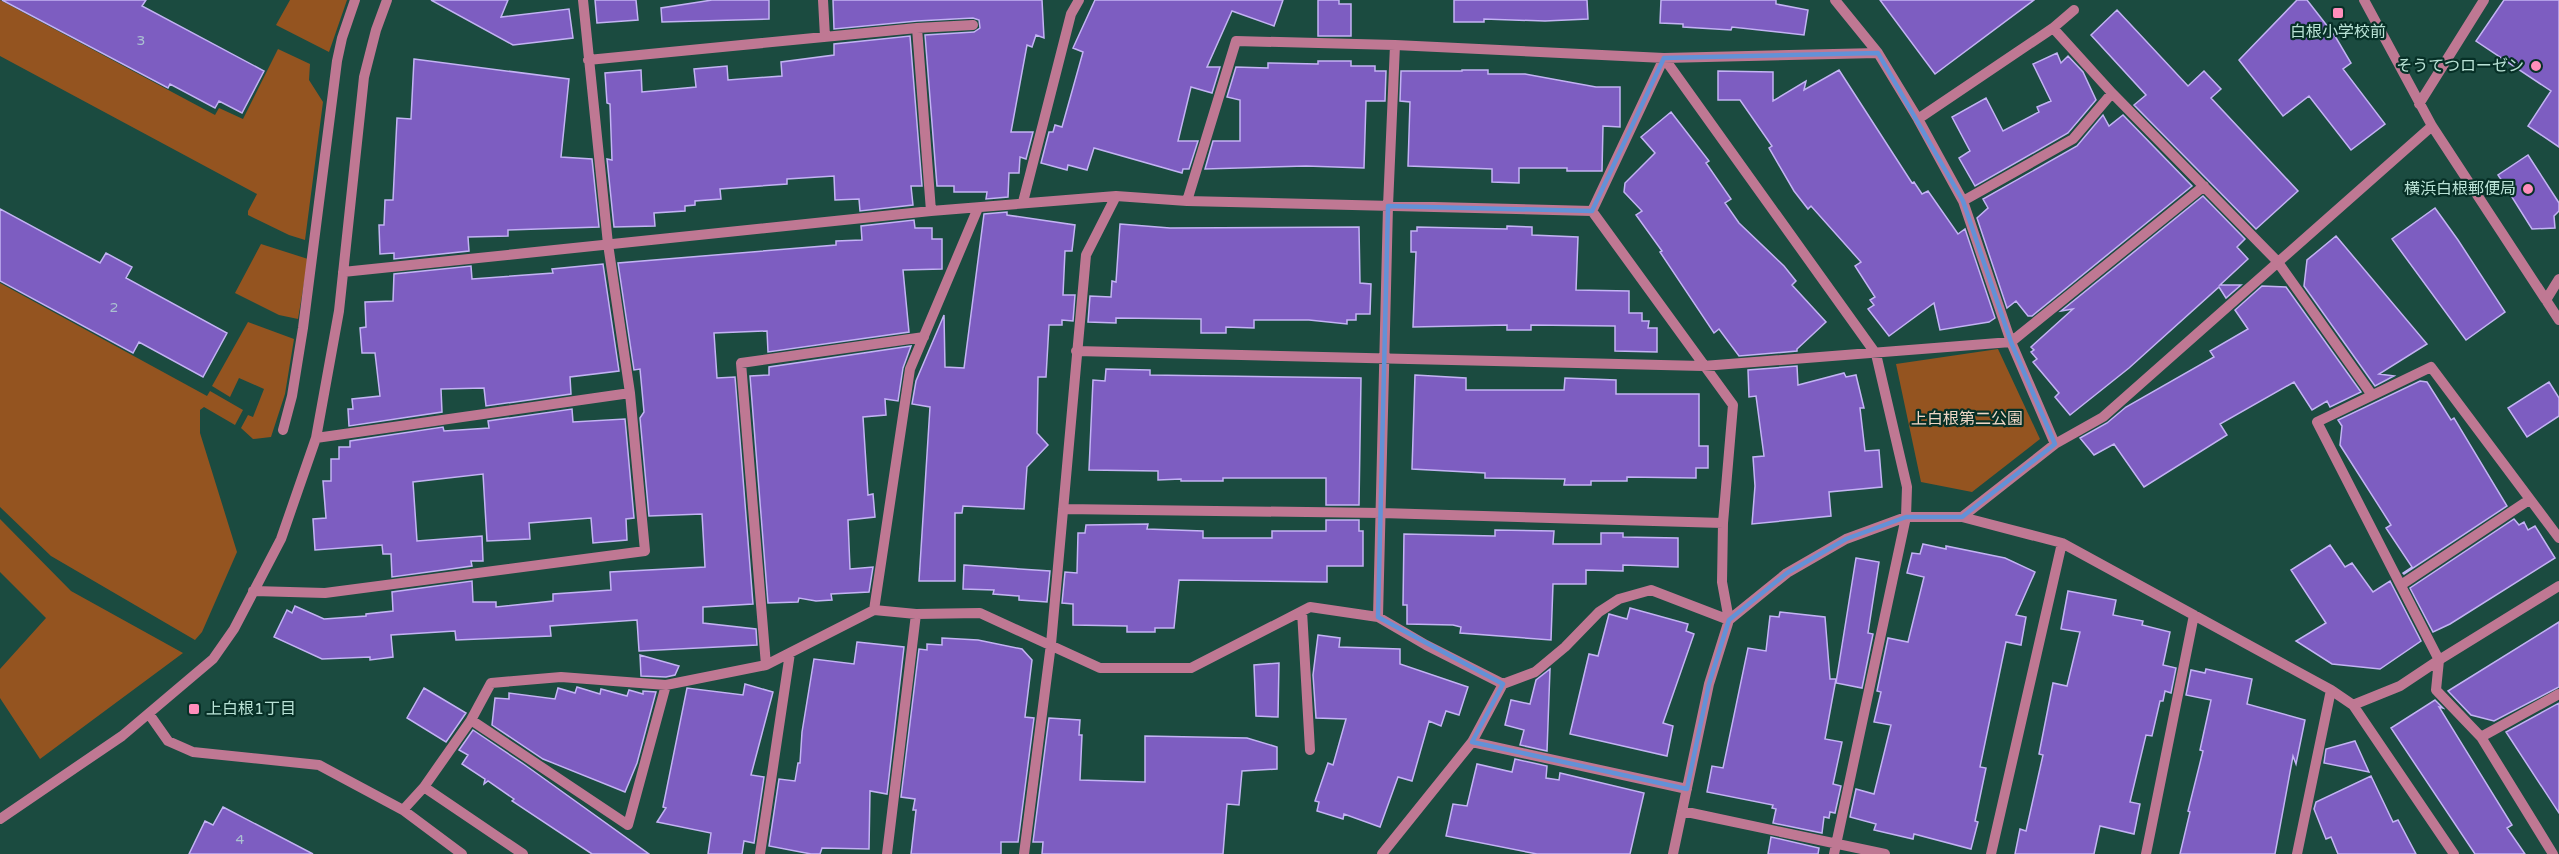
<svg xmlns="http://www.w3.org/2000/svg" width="2559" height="854" viewBox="0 0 2559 854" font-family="'Varela Round','Noto Sans JP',sans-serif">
<rect width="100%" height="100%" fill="#1b4b40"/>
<path fill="#945420" d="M0 0 215 115 219 108 243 119 278 49 310 64 309 80 323 102 305 240 289 235 248 215V211L257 194 0 56Z
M290 0H347L329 52 276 25Z
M261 244 308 259 298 319 279 315 235 293Z
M0 283 207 396 210 391 243 410 235 425 204 407 200 410V433L237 552 202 632 195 640 51 556 0 507Z
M248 322 294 339 285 394 271 437 253 439 241 428 248 415 253 417 264 389 239 378 230 397 212 386Z
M1998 349 2040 439 1972 492 1921 482 1896 364Z
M0 519 71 591 183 653 40 759 0 698V669L46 618 0 572Z"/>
<path fill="#7d5dc1" stroke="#c3b3f4" stroke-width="1.5" d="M2 0H146L142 6 264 71 242 113 219 101 215 108 170 84 168 88Z
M431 0H508L501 17 569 9 573 38 513 45Z
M595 0H636L638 20 597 23Z
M712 0H769V19L662 22 661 8Z
M833 0H1042L1044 38 1036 35 1032 47 1027 45 1011 132H1033L1026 159 1020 157 1019 173H1009L1008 197 986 199 987 192H954V186H937L925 35 974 32 980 28 979 20 973 18 917 21 834 29Z
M1095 0H1283L1274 26 1232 11 1207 67H1220L1212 93 1191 87 1178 141H1198L1189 169H1183L1182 173 1094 148 1087 170 1068 165 1067 170 1041 163 1049 132H1053L1055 125 1062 127 1083 52 1073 48Z
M1318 0H1339V4H1351V36H1318Z
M1454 0H1587L1588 19 1545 21 1484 19V22H1454Z
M1661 0H1776V4L1808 10 1804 35 1732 27 1731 30 1683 27V24L1660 23Z
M1880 0H2034L1935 74Z
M2297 0H2307L2335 36 2351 63 2343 69 2385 124 2351 150 2309 96 2283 116 2239 60Z
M2504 0H2559V147L2528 126 2551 91 2476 41Z
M2117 10 2188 86 2204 71 2221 89 2211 98 2298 191 2256 229 2134 105 2146 95 2091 35Z
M910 36 922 186H911L913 205 860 211 859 199 835 200 834 176 787 179V184L720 189 721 199 695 201V205L685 206V211L654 213 655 226 614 227 607 159 612 160 610 104 607 103 605 73 641 70 642 92 696 87 694 69 727 66 728 80 782 76 781 62 834 55V44Z
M2057 53 2061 63 2068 56 2083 72 2096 100 2068 133 1975 186 1959 158 1970 151 1952 117 1986 98 2003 131 2039 112 2037 107 2051 101 2033 64Z
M414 59 569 79 561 157 592 159 599 227 508 230V236L468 237 469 251 394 259V253L380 254 379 225H384L385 200H393L397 118 411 119Z
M1318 61H1351V66H1375V71H1386L1385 101H1366L1364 168 1306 166 1205 169 1213 141H1240V100L1227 97 1236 67 1268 68V63L1318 64Z
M1462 70H1488V74H1525L1596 87H1620V127L1603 126 1602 171H1567V168H1519V183L1492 182V169L1408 166 1410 102 1400 101 1401 71H1462Z
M1839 70 1912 183 1914 182 1922 194 1928 191 1958 234 1965 229 1995 318 1989 322 1940 330 1934 303 1889 336 1868 309 1874 305 1870 300 1875 297 1855 266 1861 262 1811 206 1808 209 1794 191 1769 148 1772 146 1740 100H1718V71L1773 72V101L1806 81 1804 90Z
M1671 112 1709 161 1706 163 1731 199 1725 203 1739 223 1784 266 1796 281 1792 285 1826 322 1797 349V351L1739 356 1719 329 1714 333 1660 252 1662 251 1636 215 1642 211 1624 192 1625 183 1655 153 1641 137Z
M2103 115 2109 126 2123 115 2192 186 2032 316H2028L2016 301 2007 308 1977 218 1988 208 1983 199 2077 146Z
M2528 155 2559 203V211L2554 216 2555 228 2532 229 2498 175Z
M2203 196 2245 239 2237 247 2248 259 2220 285H2241L2226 298 2219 287 2129 368 2070 415 2055 397 2059 393 2033 362 2037 359 2031 352 2034 350 2031 347 2073 309 2061 311Z
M2435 208 2458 240 2505 312 2466 340 2392 239Z
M0 209 100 263 106 253 132 267 126 278 227 333 203 377 139 342 133 353 0 281Z
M1007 212V215L1075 225 1072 251H1065L1063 295H1075L1073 321 1062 320V325H1049L1046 377H1038L1037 433 1048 445 1027 467 1024 509 963 506 962 513H955V581H919L930 407 912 404 916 381 944 315 945 367 964 368 984 214Z
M914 220 915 228H932V239H942V269L903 270 909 332 768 352 767 331 714 333 717 378 735 377 753 604 703 607V623L756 629 757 645 639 651 637 620 550 626 551 636 456 640 455 631 391 635 393 657 370 660V657L322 659 274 637 287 610 292 613 295 606 324 619 366 616V614L393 611 392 592 472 581 473 602H496V607L553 601V594L611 590 610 572 705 567 702 514 649 516 640 418 644 412 640 369 634 370 618 263 836 245V241L862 240 861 226Z
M1120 224 1170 228 1359 227 1360 283 1371 284 1370 314H1356V320H1347V324L1309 320H1254V328L1226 327V333H1201V319L1116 318V323L1088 322 1090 296 1111 297 1112 281 1116 282Z
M1507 226 1532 227V235L1578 237 1576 290 1629 291V313H1642V321H1649L1648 328H1657V352L1615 351V326L1531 325V330H1507V325L1413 327 1416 252H1411V231H1417V227L1507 229Z
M2336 236 2427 344 2379 374 2394 376 2375 386 2304 286 2307 260Z
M603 264 619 371 570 377 571 394 486 406 484 388 441 389 442 412 349 426 348 409H353L352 399 380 396 375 353H362L360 328 366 327 365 302 393 301 394 274 471 266 472 279 553 273 552 269Z
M2262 286 2286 287 2361 392 2330 407 2327 401 2312 410 2294 382 2220 424 2227 435 2144 487 2114 444 2094 455 2080 438 2107 423 2126 407 2214 357 2210 351 2248 329 2235 310Z
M911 346 903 368 898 401 885 399 886 415 863 417 868 495 873 494 875 517 848 520 850 569 873 567 869 592 831 594 832 600 816 601 799 598 798 602 768 603 750 376 769 375V367Z
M1797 366 1798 385 1844 373 1846 377 1856 375 1864 408H1860L1865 451 1879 450 1882 487 1829 492 1831 516 1752 524 1755 486 1753 457 1764 456 1756 396 1749 397 1748 370Z
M1106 369 1150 370V375L1361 378 1359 505H1326V478H1223V481H1181V479L1158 480V471L1089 470 1093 380 1105 381Z
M1415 375 1466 378V390H1564L1565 378 1616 380V394H1699V446H1708V468H1696V478L1627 477V481H1591V485H1564L1565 479 1485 478V473L1412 469Z
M2420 381 2427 382 2451 420 2454 418 2507 506 2404 574 2403 573 2412 567 2386 528 2391 525 2340 445 2342 426 2338 420Z
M2549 382 2559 398V416L2527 437 2508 408Z
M572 409 573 422 625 419 634 518 626 519 627 540 593 543 591 518 529 523 530 539 487 541 483 474 413 482 417 541 482 536 483 561H471L472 566 392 577 391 554H383L382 545 315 550 313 519 326 518 323 481H331V459H339V447H350V441L443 427 444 431 489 428 488 421Z
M2514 519 2519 525 2524 522 2528 530 2535 526 2555 558 2450 624 2433 632 2410 588Z
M1326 520H1359V531H1363V566H1327V582L1179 580 1174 628H1155V632H1127V626L1073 625V604L1062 603 1065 572 1077 573 1078 533H1085L1086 525 1148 524 1147 529 1203 531V538H1272V531H1326Z
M1495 530 1554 531 1553 544H1601V533H1623V537L1678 538V567L1623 565V571L1586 570V584H1553L1551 640 1460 633 1461 627 1453 625 1407 624V605H1403L1404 534 1495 536Z
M1923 544 1946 549V546L2005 558 2035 572 2016 615 2026 617 2021 645 2006 642 1980 767 1986 768 1975 821 1978 822 1971 849 1914 834 1913 839 1874 830 1876 824 1850 817 1856 789 1874 794 1891 725 1874 722 1881 692 1877 691 1888 638 1908 642 1924 577 1907 573 1912 553 1920 554Z
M2330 545 2345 567 2352 563 2373 592 2390 581 2421 641 2380 669 2332 664 2296 641 2326 623 2291 570Z
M1856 558 1879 562 1868 633 1873 634 1862 688 1836 683Z
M964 565 1050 571 1047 602 1019 600V596L993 594 994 590 963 589Z
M2068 591 2116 600 2113 615 2143 621 2142 625 2170 632 2163 665 2176 668 2171 693 2165 691 2163 701H2160L2152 736 2146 735 2130 802 2140 804 2134 834 2100 826 2094 854H2015L2020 829 2026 831 2043 755 2039 754 2053 683 2067 686 2080 632 2061 629Z
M1630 608 1688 624 1686 631 1694 634 1663 723 1673 726 1667 756 1570 734 1589 654 1598 656 1609 614 1627 619Z
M1780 612 1825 617 1830 679H1836L1825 739 1842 742 1833 784 1841 786 1835 813 1830 812 1829 818 1824 817 1822 833 1773 823 1776 809 1772 808 1773 805 1707 792 1712 766 1723 768 1748 648 1766 651 1770 616 1779 617Z
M2559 622V687L2494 721 2471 715 2448 691Z
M1318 635 1340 638 1339 647 1400 649V664L1468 687 1459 715 1446 711 1441 726 1429 721 1412 781 1398 777 1380 827 1344 814 1343 819 1317 811 1319 802 1315 801 1328 763 1333 765 1346 719 1316 718 1313 675Z
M942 638 978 640 1022 649 1032 660 1025 717 1034 718 1018 842H1001V854H911L916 810H913L915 799 901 797 919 649 927 650V644L942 645Z
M857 642 904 647 887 794 870 791 869 849 822 848 820 854H811L769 846 779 779 795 781 798 763H800L802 732 814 659 854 664Z
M640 655 679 666 675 675 666 677 641 676Z
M1279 663 1278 717 1256 716 1254 665Z
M1550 669 1547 751 1520 745 1524 730 1505 725 1511 700 1530 704 1536 680Z
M2206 669 2252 679 2247 704 2305 720 2296 764 2293 756 2275 854H2180L2190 812 2188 811 2203 751 2200 750 2211 700 2186 695 2191 670 2205 673Z
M745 684 773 692 751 775 764 777 754 843 744 841 742 854H708L711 833 657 822 666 808 663 807 687 688 743 695Z
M577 687 600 694 601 689 627 696 629 690 643 694V691L656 692 637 763 625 792 543 759 492 725 495 698 509 699V693L555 699 558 688 575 693Z
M424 688 466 713 446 742 407 718Z
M2435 700 2443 708 2439 707 2512 825 2507 828 2525 854H2475L2391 728Z
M2559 703V813L2506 732Z
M1049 718 1080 720 1079 735H1082L1080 780 1145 782V736L1247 738 1277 747V769L1242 771 1239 805 1227 804 1223 854H1042L1043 842H1033Z
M473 730 525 765 649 854H592L512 801 514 799 488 781 484 784 485 779 462 764 468 755 459 750Z
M2355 741 2369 772 2324 763 2326 749Z
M1515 759 1547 766 1546 778 1559 780 1560 773 1644 793 1630 854H1537L1446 836 1453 804 1467 806 1477 764 1512 772Z
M2371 776 2393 822 2398 820 2416 854H2338L2331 837 2326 839 2314 809 2316 802Z
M223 807 313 854H189L205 821 213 825Z
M1771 837 1819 848 1818 854H1768Z"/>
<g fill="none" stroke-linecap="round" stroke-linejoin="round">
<path stroke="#bf7893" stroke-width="10" d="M823 0 825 37
M2364 0 2432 126 2559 320
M917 28 931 211
M2053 28 2074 10
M588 60 917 28 973 25
M2419 104 2484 0
M1918 119 2053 28 2112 93 2277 261 2372 395
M1187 201 1236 41 1395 45 1664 58 1878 53
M1963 201 2073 139 2112 93
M1023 202 1071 14 1079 0
M1592 211 1664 58 1876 354 1907 487 1906 517 1834 854
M343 272 931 211 1116 196 1187 201 1592 211 1733 405 1723 523 1722 582 1729 620
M2546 300 2559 279
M1076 351 1703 366 2011 342 1963 201 1918 119 1878 53 1835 0
M283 430 292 396 303 328 337 61 342 38 355 0
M316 438 630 393
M2055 444 2011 342 2204 186
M1063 509 1381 513 1723 523
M1962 517 2055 444 2103 417 2432 126
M2401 585 2529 500
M253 591 325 593 645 551 630 393 608 244 583 0
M874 610 910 369 978 208
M1302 611 1310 750
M1378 617 1388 206 1395 45
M766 665 741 363 924 337
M666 685 628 825 471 720 491 683 561 677 666 685 766 665 874 610 916 614 980 613 1100 668H1191L1310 607 1378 617 1426 645 1503 684
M2353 705 2454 854
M149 714 168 741 193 752 319 765 403 810 462 854
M2481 737 2559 694
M1472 742 1687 789
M424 787 523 854
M403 810 424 787 471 720
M1682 811 1885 854
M0 819 122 736 213 659 234 629 281 539 316 438 339 311 364 77 376 30 387 0
M760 854 790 653
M887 854 916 614
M1024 854 1051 644 1086 255 1116 196
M1382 854 1472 742 1503 684 1535 672 1565 647 1599 612 1619 599 1651 590 1729 620
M1673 854 1709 684 1729 620 1787 573 1846 539 1906 517H1962L2062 543 2331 690 2353 705 2400 686 2439 660 2559 586
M1991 854 2062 543
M2146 854 2194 615
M2297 854 2331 690
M2553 854 2481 737 2436 690 2439 660 2317 422 2431 367 2559 538"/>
</g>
<path fill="none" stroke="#6391d7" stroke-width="4.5" stroke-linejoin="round" d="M1878 53 1963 201 2011 342 2055 444 1962 517H1906L1846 539 1787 573 1729 620 1709 684 1687 789 1472 742 1503 684 1378 617 1388 206 1592 211 1664 58Z"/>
<g fill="#ff8ebb" stroke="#073027" stroke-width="2">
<rect x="2332" y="7" width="12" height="12" rx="3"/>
<circle cx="2536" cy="66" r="6"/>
<circle cx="2528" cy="189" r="6"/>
<rect x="188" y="703" width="12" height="12" rx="3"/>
</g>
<g text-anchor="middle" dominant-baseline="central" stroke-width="4.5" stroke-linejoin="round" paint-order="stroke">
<g font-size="14" fill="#aac1d1">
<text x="141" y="40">3</text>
<text x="114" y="307">2</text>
<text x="240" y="839">4</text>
</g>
<g font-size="16" fill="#b9e2d6" stroke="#073027" text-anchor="end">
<text x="2338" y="32" text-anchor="middle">白根小学校前</text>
<text x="2524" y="66">そうてつローゼン</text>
<text x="2516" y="189">横浜白根郵便局</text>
<text x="206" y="709" text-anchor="start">上白根1丁目</text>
</g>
<g font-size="16" fill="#efd6c5" stroke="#073027">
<text x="1967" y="419">上白根第二公園</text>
</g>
</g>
</svg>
